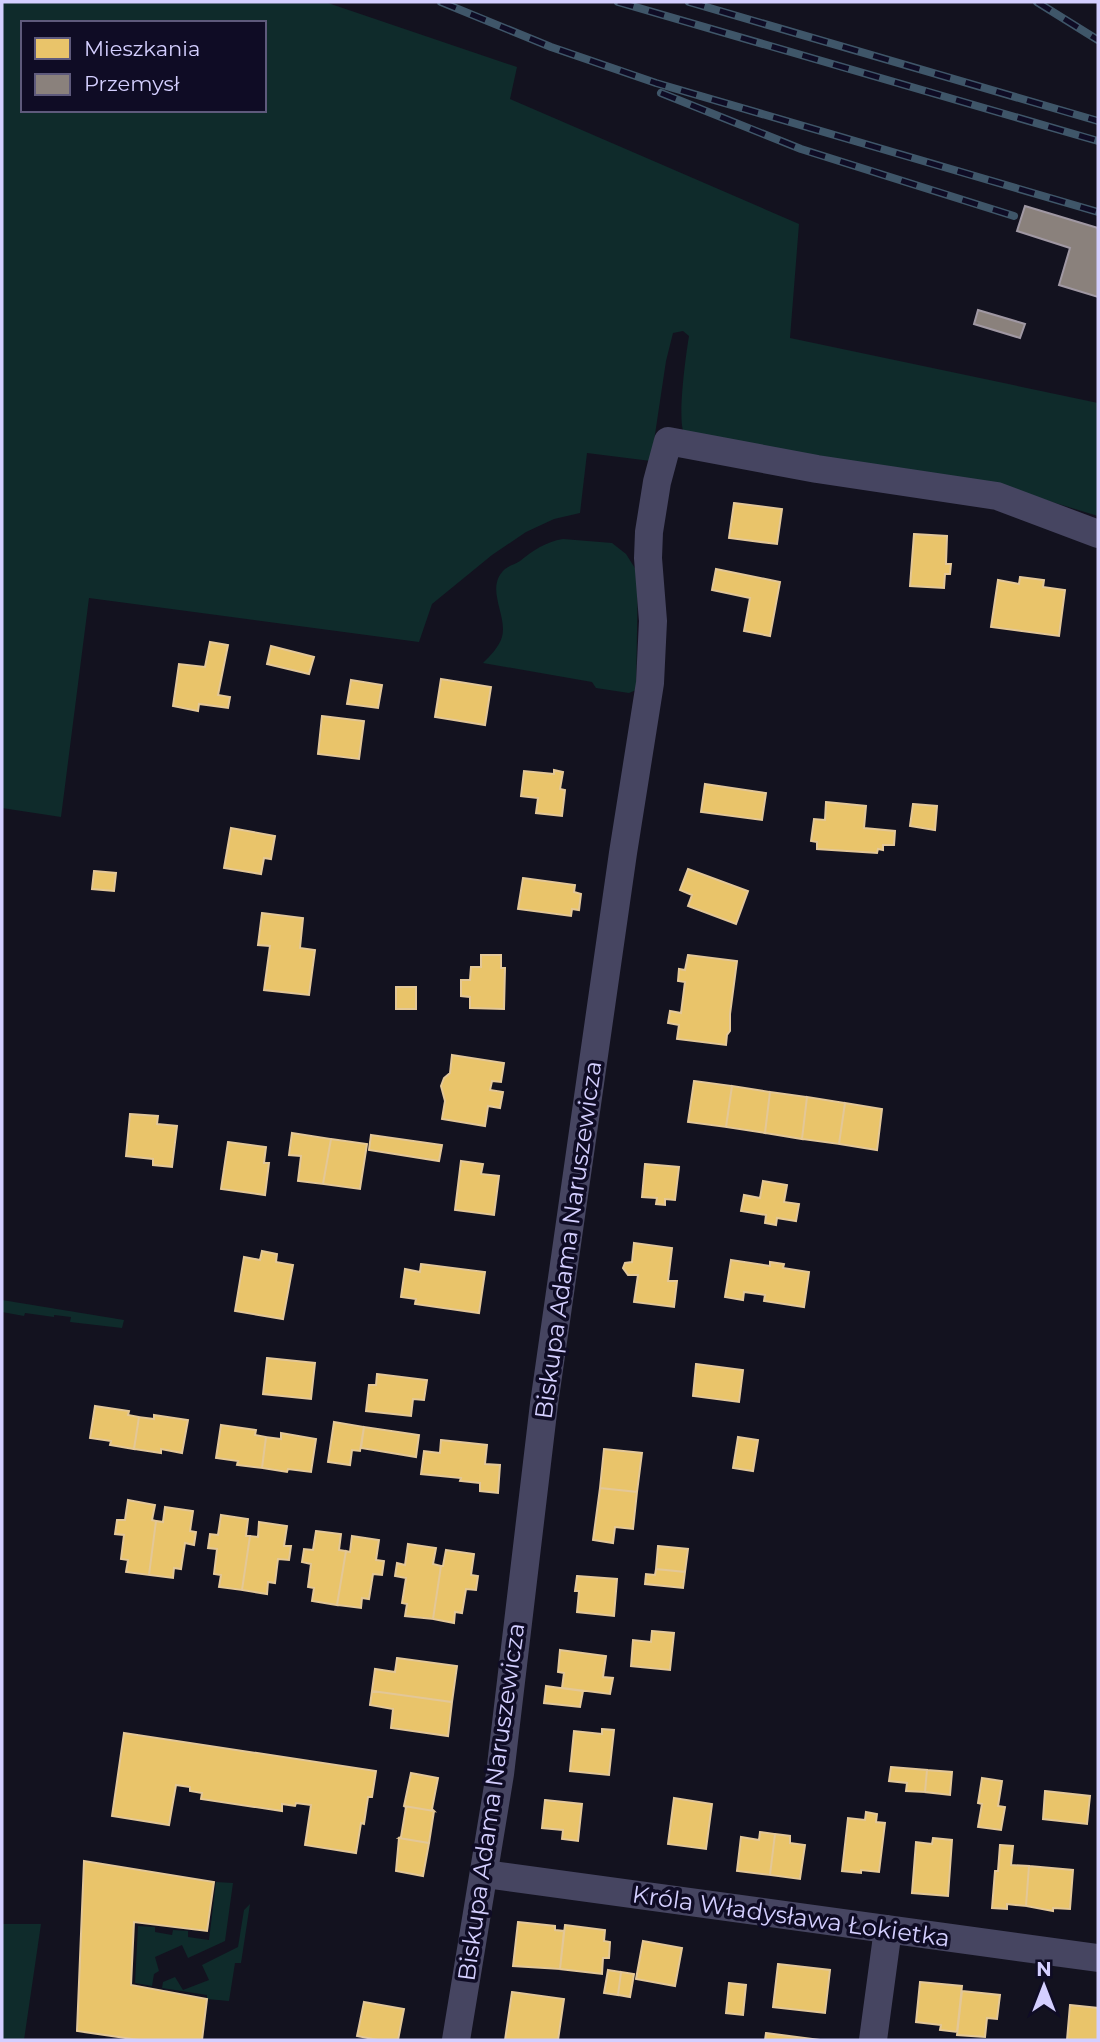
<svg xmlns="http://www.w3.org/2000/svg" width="1100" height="2042" viewBox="0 0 1100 2042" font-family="Montserrat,sans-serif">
<rect width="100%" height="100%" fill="#13121f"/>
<path fill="#0f2b2b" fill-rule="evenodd" d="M2 2H325L517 67 510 99 799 224 790 338 1098 403V516L1006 488 684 433C677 419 686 354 689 336L683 331 673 333 666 361 651 461 587 453 580 513 554 519 526 532 492 555 432 604 419 642 89 598 61 817 2 808ZM23 23H264V110H23Z
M563 539 612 543 626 554 638 573 636 690 629 693 596 688 592 682 483 663C490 656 499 647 502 637 508 615 484 588 505 569 509 566 515 564 520 561 534 550 545 542 563 539Z
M2 1300 124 1320 122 1328 70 1322 71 1317 54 1315V1317L25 1313 24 1316 2 1312Z
M216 1882 233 1883 225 1941 188 1958 182 1945 155 1957 159 1971 154 1974 152 1986 135 1983 138 1926 155 1927V1932L172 1935 173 1930 188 1931V1937L209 1940Z
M250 1904 241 1963H235L229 2001 207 1999V1995L162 1988 163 1982 175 1977 183 1990 209 1980 202 1965 238 1947 244 1910Z
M2 1924H41L24 2040H2Z"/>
<path fill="#e9c46a" stroke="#e3c797" stroke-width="2" d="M734 503 782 509 777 544 729 538Z
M914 534 947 536 946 564H951L950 574H945L944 588 910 586Z
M716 569 780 582 770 636 744 631 750 598 712 590Z
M1020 577 1044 580 1043 587 1065 590 1059 636 991 627 998 580 1019 584Z
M210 642 228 645 218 695 230 697 228 708 199 704 198 711 173 706 179 664 205 667Z
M271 646 314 657 309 674 267 664Z
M441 679 491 687 485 725 435 717Z
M351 680 382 685 378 708 347 704Z
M322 716 364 721 359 759 318 754Z
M554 770 563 772 560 789 565 790 562 816 536 813 538 798 521 796 524 771 554 774Z
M705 784 766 793 762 820 701 812Z
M826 802 866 806 864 828 895 831 894 845H883V850L878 849 877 853 817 849V842L811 841 814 819 825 820Z
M913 804 937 806 935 830 910 826Z
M231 828 275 836 271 859 264 858 261 874 224 868Z
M688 869 748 891 736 924 688 906 692 895 680 890Z
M94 871 116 873 114 891 92 889Z
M523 878 575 885 574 892 581 894 579 910 572 909 571 916 518 909Z
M262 913 303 918 300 948 315 950 309 995 264 990 270 946 258 945Z
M481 955H501V968H505L504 1009 470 1008V997L461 996V980H470L471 967H481Z
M688 955 737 961 730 1014V1031L727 1035 726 1045 677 1039 679 1025 668 1023 670 1011 681 1013 685 982 678 981 679 969 685 970Z
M396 987H416V1009H396Z
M452 1055 504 1063 501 1082 492 1081 490 1090 503 1092 500 1108 488 1106 485 1126 442 1119 445 1101 441 1086 444 1078 450 1073Z
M694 1081 732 1086 726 1127 688 1122Z
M732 1086 770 1092 765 1133 726 1127Z
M770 1092 807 1097 802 1139 765 1133Z
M807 1097 845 1103 839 1144 802 1139Z
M845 1103 882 1109 877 1150 839 1144Z
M130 1114 158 1116 157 1124 177 1126 172 1167 153 1165V1159L126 1156Z
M292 1133 331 1139 323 1184 298 1181 301 1156 289 1155Z
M371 1135 442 1145 439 1161 369 1150Z
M331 1139 367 1144 360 1189 323 1184Z
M228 1142 266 1147 264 1163H269L265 1195 221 1189Z
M461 1161 483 1164 481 1174 499 1176 494 1215 455 1210Z
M645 1164 679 1167 675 1200 665 1199V1205L656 1204 657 1198 642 1197Z
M763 1181 787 1185 784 1202 799 1204 796 1221 777 1218 776 1225 765 1223 766 1215 741 1211 744 1195 760 1198Z
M634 1243 672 1248 668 1281H677L674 1307 634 1302 638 1275H628L623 1268 625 1263 632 1262Z
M262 1251 277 1254 276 1262 293 1265 283 1319 235 1311 244 1257 260 1260Z
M731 1260 770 1266V1262L784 1264 783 1268 809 1272 804 1307 764 1301 765 1295 744 1292 743 1300 725 1297Z
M421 1264 485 1272 479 1313 415 1304 416 1299 401 1297 405 1269 420 1272Z
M267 1358 315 1363 311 1399 263 1394Z
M696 1364 743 1370 739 1402 693 1396Z
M377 1374 427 1380 424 1400 413 1399 411 1416 366 1411 369 1385H376Z
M95 1406 129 1411 128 1415 139 1417 134 1449 110 1445 111 1441 90 1438Z
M154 1415 188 1420 182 1453 161 1449V1453L134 1449 139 1417 154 1419Z
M334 1422 364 1427 360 1451 352 1450 350 1465 328 1462Z
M221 1425 256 1430 255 1435 266 1437 262 1468 237 1465 238 1461 216 1458Z
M364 1427 419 1435 416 1457 361 1448Z
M281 1433 316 1439 311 1472 288 1469 287 1472 262 1468 266 1437 281 1439Z
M738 1437 758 1440 753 1471 733 1468Z
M441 1440 487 1445 485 1464 500 1465 498 1493 480 1491V1483L460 1481 461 1478 421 1474 424 1451 440 1453Z
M604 1449 642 1453 637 1492 600 1488Z
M600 1488 637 1492 633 1529 615 1527 613 1543 593 1540Z
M128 1500 155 1505 152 1520 156 1521 149 1575 126 1572 128 1560 121 1559 124 1535 115 1534 117 1520H125Z
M165 1507 193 1511 190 1531 196 1532 194 1545 185 1543 181 1569 174 1568 173 1578 149 1575 156 1521 163 1522Z
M221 1515 248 1519 246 1536H250L242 1590 219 1587 221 1575 214 1574 217 1549 208 1548 210 1534 218 1535Z
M259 1522 287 1526 284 1546H291L289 1560 278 1559 275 1583 268 1582 267 1594 242 1590 250 1536 258 1537Z
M316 1531 341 1534 339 1550 346 1551 337 1605 312 1601 314 1588 308 1587 311 1564 302 1562 304 1549 313 1550Z
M352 1536 379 1540 376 1560 384 1561 382 1575 373 1574 369 1599 362 1598 361 1608 337 1605 346 1551 350 1552Z
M408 1544 436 1548 433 1564 441 1566 433 1619 405 1616 407 1604 402 1603 406 1578 395 1576 397 1563 405 1565Z
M658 1546 688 1549 685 1572 656 1569Z
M446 1550 474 1554 471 1575 478 1576 476 1590 466 1589 462 1613 455 1612 454 1623 433 1619 441 1566H443Z
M656 1569 685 1572 683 1588 645 1584 646 1574 655 1575Z
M577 1576 617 1579 614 1616 577 1612 579 1591H575Z
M652 1631 674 1633 670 1670 631 1666 633 1640 651 1642Z
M560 1650 606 1656 603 1677 613 1678 610 1694 562 1688 564 1673 558 1672Z
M397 1658 457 1666 452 1702 372 1691 375 1669 395 1672Z
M546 1686 583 1691 580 1707 544 1703Z
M372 1691 452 1702 448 1736 391 1728 393 1709 370 1705Z
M602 1729 614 1730 609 1775 570 1771 574 1731 602 1734Z
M124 1733 376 1771 372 1797H368L364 1824 361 1823 356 1853 305 1845 311 1805 296 1803 295 1806 282 1804V1811L201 1799 202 1793 190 1791V1787L176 1785 169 1825 112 1816Z
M891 1767 927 1770 925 1792 906 1791 907 1783 889 1781Z
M927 1770 952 1772 950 1795 925 1792Z
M411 1773 438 1778 432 1809 434 1811 404 1806Z
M982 1778 1002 1781 998 1806 1005 1807 1001 1830 978 1827 982 1804 978 1803Z
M1045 1791 1090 1796 1087 1824 1043 1819Z
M674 1798 712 1804 706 1849 668 1844Z
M545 1800 582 1804 578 1841 562 1839 563 1830 542 1828Z
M404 1806 434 1811 429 1843 399 1838 401 1837 406 1807Z
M866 1812 877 1814 876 1822 885 1823 879 1872 861 1870V1873L842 1871 848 1818 865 1820Z
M760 1832 775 1834 770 1875 737 1871 741 1837 759 1840Z
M775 1834 790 1836V1843L805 1845 800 1879 770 1875Z
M399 1838 429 1843 423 1876 396 1871Z
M933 1838 952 1840 948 1896 912 1893 916 1842 932 1844Z
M1000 1845 1013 1846 1011 1865 1029 1866 1026 1906 1007 1904V1909L992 1908 995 1871H998Z
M84 1861 214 1882 207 1931 134 1922 131 1985 207 1999 202 2040H139L77 2031Z
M1029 1866 1073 1870 1070 1909 1053 1908V1911L1026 1906Z
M518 1922 555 1926V1930L564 1931 560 1969 513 1966Z
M565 1925 605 1930 604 1941 610 1942 609 1958H603L602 1974 560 1969Z
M643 1941 682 1948 675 1986 636 1979Z
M778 1964 830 1970 825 2013 773 2007Z
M608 1970 621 1972 618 1995 604 1993Z
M621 1972 634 1974 630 1997 618 1995Z
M920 1982 962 1986 957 2032 940 2030 941 2025 916 2022Z
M729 1983 746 1985 743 2015 726 2013Z
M962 1991 1000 1995 997 2019 987 2018 985 2037 957 2035Z
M512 1992 564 1999 558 2040H505Z
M364 2002 404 2009 398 2040H378L357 2036Z
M1070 2005 1098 2008V2040H1067Z
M766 2033 820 2040H765Z"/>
<path fill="#8a817c" stroke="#a098a3" stroke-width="2" d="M1025 206 1098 228V297L1059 285 1070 248 1017 231Z
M978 310 1025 324 1020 338 974 324Z"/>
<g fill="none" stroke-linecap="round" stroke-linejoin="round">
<path stroke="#464561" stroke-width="28" d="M485 1874 1098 1958
M456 2040 500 1774 544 1404 623 853 650 683 653 621 648 558 649 532 657 482 668 441 817 469 997 496 1098 534
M873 2040 888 1929"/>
<g stroke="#3f5669" stroke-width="8">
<path id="rail" d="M441 2 551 47 656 83 1098 212
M618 2 1098 141
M689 2 1098 121
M1037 2 1098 40
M661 93 801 149 1014 216"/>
</g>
<use href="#rail" stroke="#0f0c25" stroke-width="5" stroke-dasharray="16" stroke-linecap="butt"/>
</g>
<g text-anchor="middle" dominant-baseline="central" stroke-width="7" stroke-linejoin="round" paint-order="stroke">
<g font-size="24" fill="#d4cfff" stroke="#0f0c25">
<text transform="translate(568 1240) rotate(-82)">Biskupa Adama Naruszewicza</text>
<text transform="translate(491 1802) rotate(-82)">Biskupa Adama Naruszewicza</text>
<text transform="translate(791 1916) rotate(8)">Króla Władysława Łokietka</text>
</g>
</g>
<rect width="1100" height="2042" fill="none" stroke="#d4cfff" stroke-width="7"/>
<rect x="21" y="21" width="245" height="91" fill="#0f0c25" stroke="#5e5a7c" stroke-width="2"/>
<rect x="35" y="38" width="35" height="21" fill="#e9c46a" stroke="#5e5a7c" stroke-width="2"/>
<text x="84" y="56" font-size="21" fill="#d4cfff">Mieszkania</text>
<rect x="35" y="74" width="35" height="21" fill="#8a817c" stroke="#5e5a7c" stroke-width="2"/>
<text x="84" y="91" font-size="21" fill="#d4cfff">Przemysł</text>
<g transform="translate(1044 1986)" stroke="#0f0c25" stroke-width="5" paint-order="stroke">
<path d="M0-5L12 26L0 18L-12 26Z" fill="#d4cfff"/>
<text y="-10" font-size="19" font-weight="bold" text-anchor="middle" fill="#d4cfff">N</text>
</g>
</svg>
